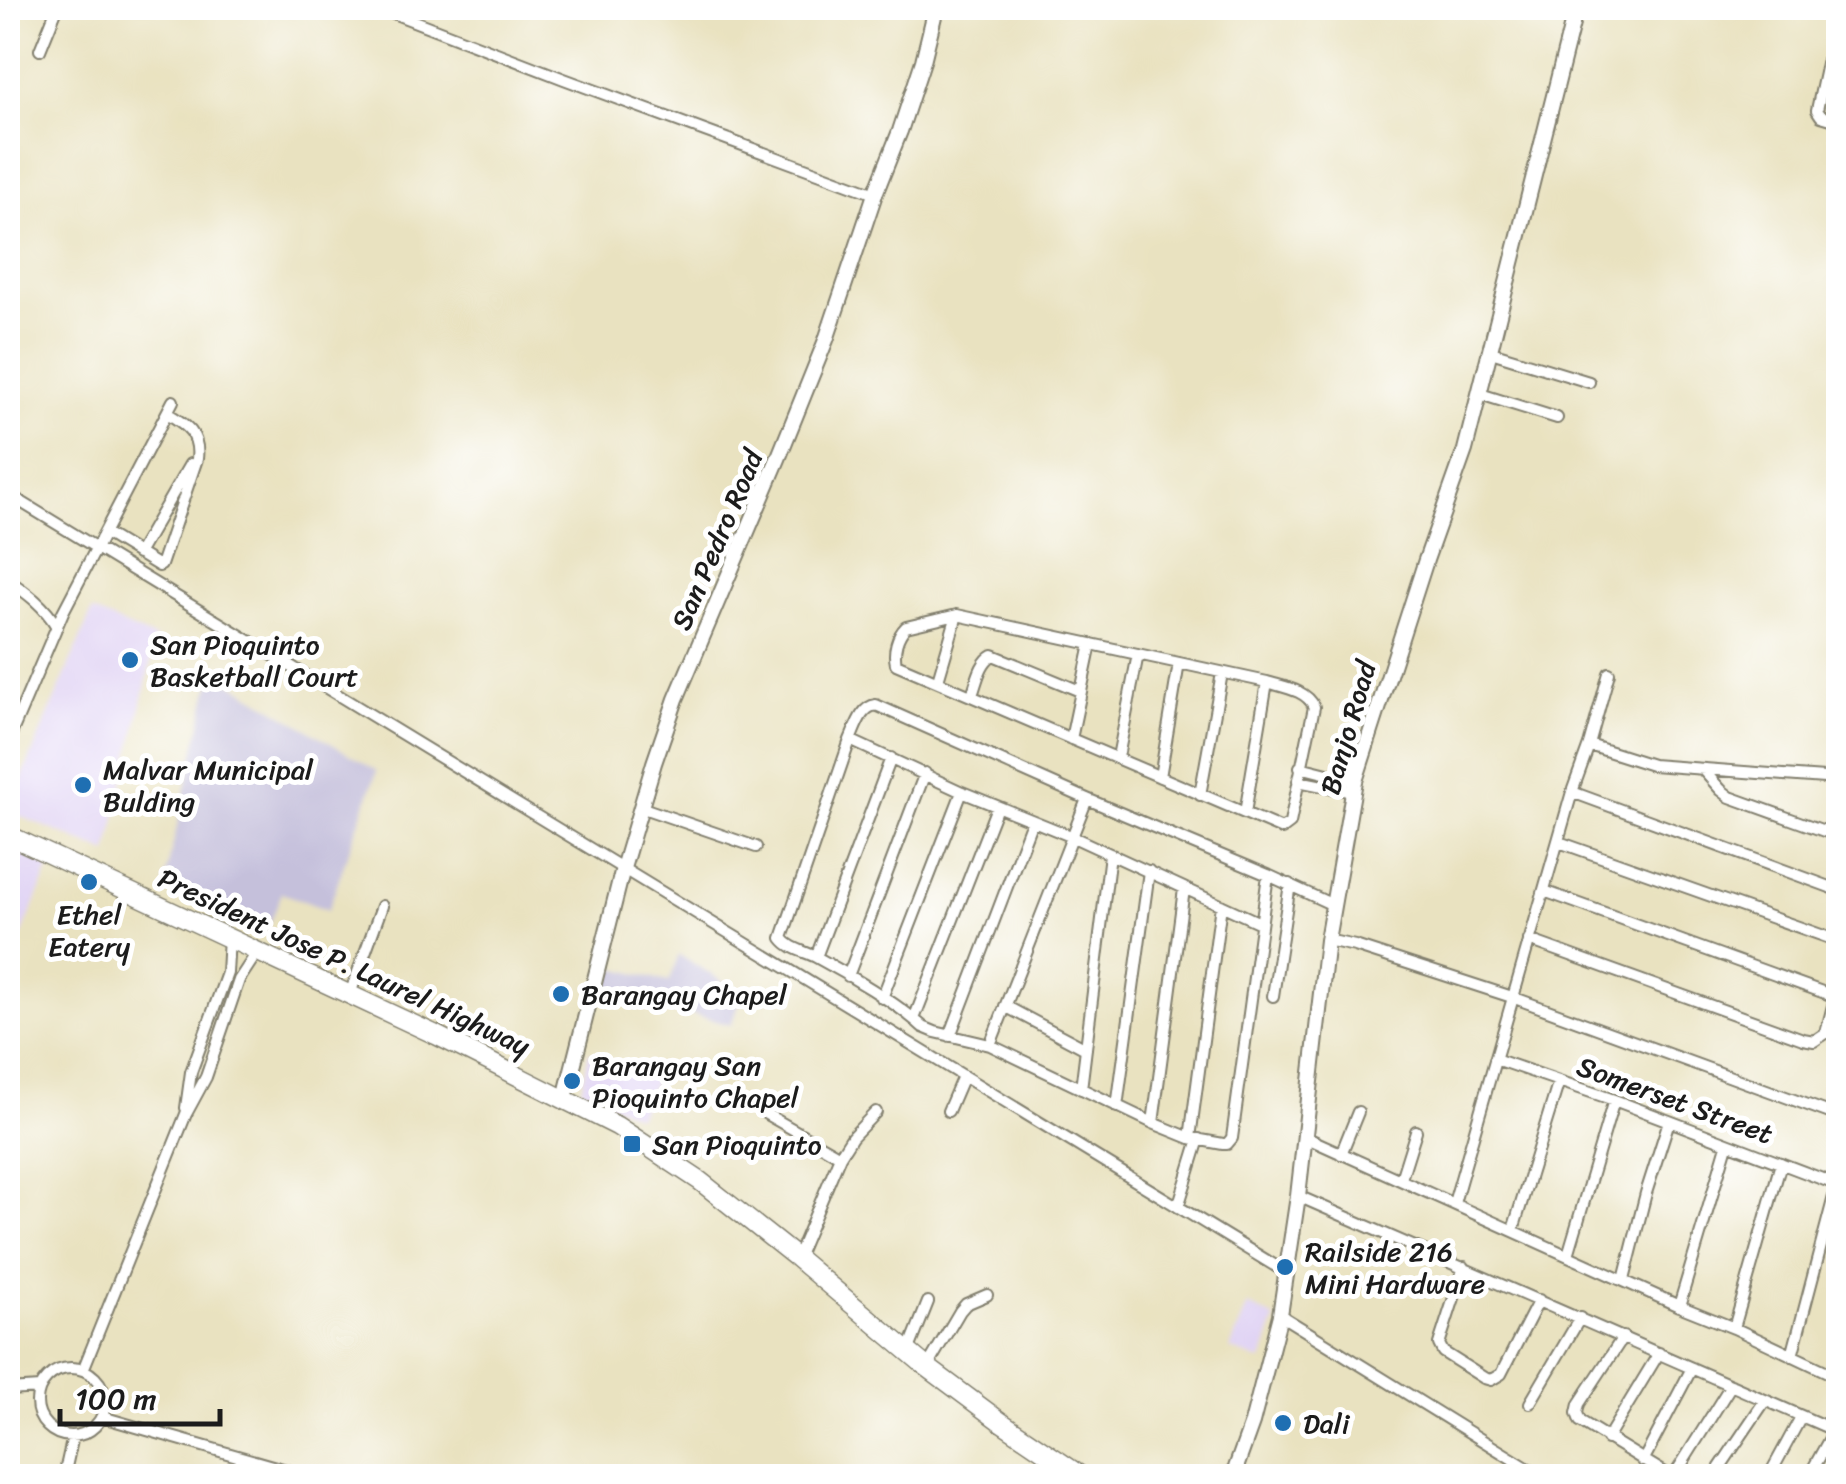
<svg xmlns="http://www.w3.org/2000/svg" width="1846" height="1484" viewBox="0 0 1846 1484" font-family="Sriracha,sans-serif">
<rect width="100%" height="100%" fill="#fff"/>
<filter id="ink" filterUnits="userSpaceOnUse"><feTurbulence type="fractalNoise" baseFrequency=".01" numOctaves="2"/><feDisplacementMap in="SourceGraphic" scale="20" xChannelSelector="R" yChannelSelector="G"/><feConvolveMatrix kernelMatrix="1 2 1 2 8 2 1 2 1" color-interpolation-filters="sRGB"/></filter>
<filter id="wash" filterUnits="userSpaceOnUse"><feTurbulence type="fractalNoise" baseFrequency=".0048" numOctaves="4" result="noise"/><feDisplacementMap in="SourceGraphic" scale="40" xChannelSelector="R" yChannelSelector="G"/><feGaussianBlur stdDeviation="2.25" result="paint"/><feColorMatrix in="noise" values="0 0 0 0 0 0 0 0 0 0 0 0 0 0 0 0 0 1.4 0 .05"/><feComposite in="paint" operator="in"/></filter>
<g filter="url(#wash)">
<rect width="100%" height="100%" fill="#e9e2c0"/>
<path fill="#e1d4f4" d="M92 611 156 639 108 853 8 811Z
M19 852 50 867 21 937 8 983V880Z
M589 1052 657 1077 638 1116 581 1090Z
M1248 1305 1275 1319 1262 1361 1230 1349Z"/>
<path fill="#c5c0db" d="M213 672 377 771 328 910 282 893 266 933 164 883Z
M679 955 742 993 731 1025 607 991 611 967 669 982Z"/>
</g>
<g filter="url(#ink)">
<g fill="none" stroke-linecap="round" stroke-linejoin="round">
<g stroke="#827f6e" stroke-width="14">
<path id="street" d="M380 8 564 79 875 194
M1838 12 1817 110 1821 116 1838 121
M8 21 13 8
M40 50 57 8
M1491 352 1589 382
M1480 394 1557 418
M8 494 1287 1273
M105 533 159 566 161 565 197 459C200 434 187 425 167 413
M138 554 190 464
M8 580C27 593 45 606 57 627
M957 615 1267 682C1283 687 1307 690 1314 707L1290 823 1282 829 896 664C893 651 897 636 906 627Z
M938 680 957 615
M972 695C977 682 980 662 993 655L1080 691
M1071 739 1091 644
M850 740 962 792 1073 837 1260 923
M8 741 63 612 173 401
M1589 745 1652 765 1838 779
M1118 757 1138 654
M1300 767 1355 781
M1704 771 1721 790 1730 797 1838 836
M1160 777 1179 663
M1298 781 1353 792
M1572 792 1838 890
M1200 795 1222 673
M640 807 756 847
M1245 813 1267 682
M1559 842 1838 941
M1268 875 1232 1138 1227 1144H1223L1190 1138 1153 1123 990 1045 935 1032 923 1027C897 1003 848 974 816 957 804 951 790 949 782 938L850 740C856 727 861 707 876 705L1087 799 1268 875 1333 905
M1544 891 1836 997
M1327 940 1355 946 1512 997 1838 1116
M1529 940 1803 1039 1814 1041 1826 1033 1838 986
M816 957 891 758
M848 976 925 773
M350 994 382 906
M1273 996 1290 884
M882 998 962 792
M1005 1006 1086 1049
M914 1019 997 807
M950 1036 1032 821
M990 1045 1087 799
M1495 1059 1614 1100 1838 1185
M1081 1089 1110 854
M1117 1107 1149 871
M186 1108 191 1072 227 973 229 937
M948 1111 963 1076
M766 1114 840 1156
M1153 1123 1184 889
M1305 1137 1679 1306 1734 1328 1838 1377
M1190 1138 1221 905
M1341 1154 1358 1112
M1401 1179 1416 1131
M1298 1196 1838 1432
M1454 1203 1572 792 1589 745 1609 673
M1178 1207 1199 1139
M1513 1230 1559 1081
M1568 1255 1614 1100
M797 1258 840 1156 852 1137 876 1112
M1464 1267 1439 1344 1443 1352 1484 1378 1491 1380 1501 1374 1539 1300
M1624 1280 1646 1193 1669 1121
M1679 1306 1727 1145
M1280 1315 1540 1476
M1734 1328 1781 1163
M1623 1337 1579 1404 1577 1413 1580 1421 1670 1476
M908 1352 928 1302
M1792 1356 1837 1185
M927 1367 960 1311 966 1304 987 1295
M37 1402a34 34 0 1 1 68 0a34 34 0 1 1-68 0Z
M83 1370 186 1114 206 1077 239 980 258 951
M8 1390 40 1388
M1530 1403 1580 1318
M102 1417 307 1476
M1607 1439 1659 1353
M1643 1461 1692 1368
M64 1476 73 1436
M1674 1476 1731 1385
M1714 1476 1764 1402
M1769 1476 1801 1417
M1809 1476 1834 1431"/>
</g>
<g stroke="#827f6e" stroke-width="18">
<path id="secondary" d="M565 1098 623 868 654 763 676 699 778 459 826 340 875 194 900 131 923 61 936 8
M1233 1476 1252 1423 1280 1315 1298 1196 1327 940 1355 781 1426 560 1465 450 1576 8"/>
</g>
<g stroke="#827f6e" stroke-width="21">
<path id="highway" d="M8 835 436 1035 617 1126 700 1181 797 1258 923 1364 1001 1422 1081 1476"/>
</g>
<use href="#street" stroke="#fff" stroke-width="10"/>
<use href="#secondary" stroke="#fff" stroke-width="14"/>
<use href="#highway" stroke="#fff" stroke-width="18"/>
</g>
</g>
<g fill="#1f6fb2" stroke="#fff" stroke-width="4">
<circle cx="130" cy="660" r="10"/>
<circle cx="83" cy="785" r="10"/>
<circle cx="89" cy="882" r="10"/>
<circle cx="561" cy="994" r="10"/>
<circle cx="572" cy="1081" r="10"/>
<rect x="622" y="1134" width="20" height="20" rx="5"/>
<circle cx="1285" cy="1267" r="10"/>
<circle cx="1283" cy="1423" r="10"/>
</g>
<g text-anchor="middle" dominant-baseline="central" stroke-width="10" stroke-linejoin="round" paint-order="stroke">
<g font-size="28" fill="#1c1c1c" stroke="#fff">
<text transform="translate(717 540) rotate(-67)">San Pedro Road</text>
<text transform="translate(1348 728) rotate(-74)">Banjo Road</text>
<text transform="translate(344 962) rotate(25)">President Jose P. Laurel Highway</text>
<text transform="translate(1675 1100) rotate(20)">Somerset Street</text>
</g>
<g font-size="28" fill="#1c1c1c" stroke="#fff" text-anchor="start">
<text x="150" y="644">San Pioquinto<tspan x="150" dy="32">Basketball Court</tspan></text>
<text x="103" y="769">Malvar Municipal<tspan x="103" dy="32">Bulding</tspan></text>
<text x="89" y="914" text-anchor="middle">Ethel<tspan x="89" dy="32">Eatery</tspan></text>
<text x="581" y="994">Barangay Chapel</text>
<text x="592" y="1065">Barangay San<tspan x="592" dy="32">Pioquinto Chapel</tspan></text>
<text x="652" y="1144">San Pioquinto</text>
<text x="1305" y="1251">Railside 216<tspan x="1305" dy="32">Mini Hardware</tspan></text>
<text x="1303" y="1423">Dali</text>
</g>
</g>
<rect width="1846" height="1484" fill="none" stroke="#fff" stroke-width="40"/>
<path d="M60 1409v15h160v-15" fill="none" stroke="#1c1c1c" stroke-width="5"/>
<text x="75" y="1409" font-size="30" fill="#1c1c1c" stroke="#ffffff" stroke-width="8" paint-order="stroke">100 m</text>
</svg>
